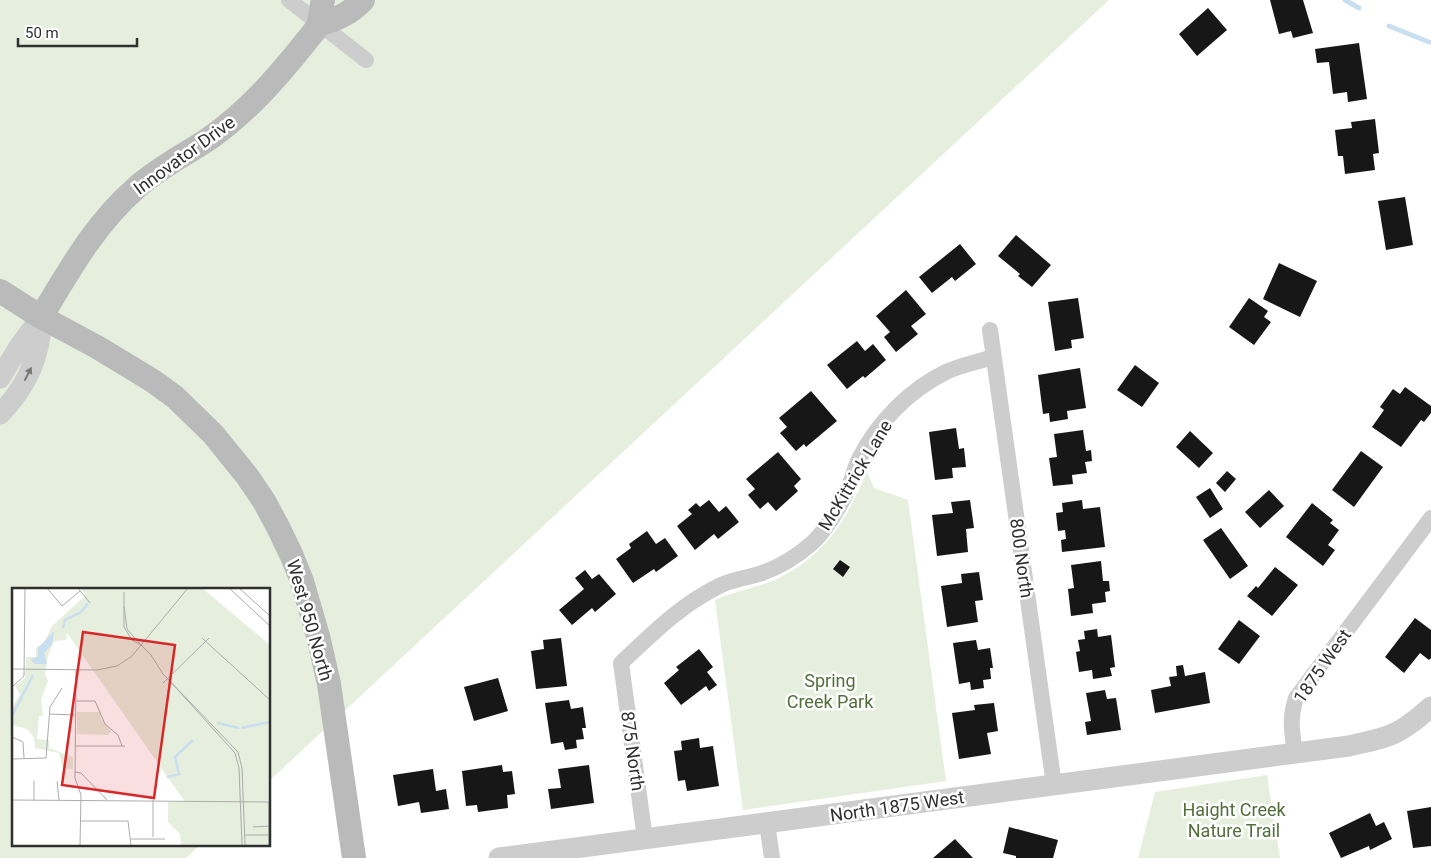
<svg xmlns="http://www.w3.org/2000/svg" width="1431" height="858" viewBox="0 0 1431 858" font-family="Roboto,sans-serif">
<rect width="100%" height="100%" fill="#fff"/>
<path fill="#e6eedd" d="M0 0H1109L269 781V589H14V844H201L186 858H0Z
M867 472 874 488 908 500 946 781 743 810 715 600C735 591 757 588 777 579 827 554 846 520 867 472Z
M1267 775 1280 858H1138L1155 792Z"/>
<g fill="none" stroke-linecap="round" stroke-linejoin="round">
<path stroke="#c8dfef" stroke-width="5" d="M1345 0 1359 8
M1389 26 1429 42"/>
</g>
<path fill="#171717" d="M1270 0H1303L1313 33 1293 38 1291 31 1279 34Z
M1208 8 1227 30 1197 56 1179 34Z
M1359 43 1367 99 1348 102 1347 92 1333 94 1329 62 1317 63 1315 49Z
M1375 119 1379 153 1373 154 1375 170 1345 174 1343 156H1338L1335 130 1352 128 1351 122Z
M1405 197 1413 245 1386 250 1378 201Z
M1016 235 1051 265 1032 287 1018 276 1020 274 998 256Z
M960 244 976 264 955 281 952 277 932 293 919 277Z
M1279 263 1317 281 1300 317 1263 299Z
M906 290 926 314 911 326 918 334 896 352 884 337 890 332 876 316Z
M1078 298 1084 338 1071 340 1072 348 1055 351 1048 302Z
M1249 298 1268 311 1264 317 1271 322 1254 345 1229 327Z
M857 341 865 351 873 344 886 360 865 378 863 376 847 389 827 365Z
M1135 365 1159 383 1142 407 1117 390Z
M1080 368 1086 408 1067 411 1068 419 1050 422 1049 413 1043 414 1038 375Z
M1405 387 1431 406V413L1424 422 1421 420 1401 447 1372 427 1384 410 1380 407 1393 389 1400 394Z
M811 391 837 421 806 447 804 444 796 451 780 433 787 427 779 418Z
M956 428 959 449 964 448 966 467 952 468 953 478 935 480 929 432Z
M1083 430 1086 451 1091 450 1092 461 1085 462 1087 473 1072 475 1073 484 1053 486 1049 458 1057 457 1054 434Z
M1190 431 1213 453 1199 468 1176 447Z
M1361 451 1383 467 1354 507 1332 490Z
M778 452 801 479 794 486 798 491 776 511 768 502 760 509 748 495 755 489 746 479Z
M1227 471 1236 479 1225 492 1216 483Z
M1210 488 1223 509 1210 518 1196 497Z
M1269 490 1284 506 1260 528 1245 512Z
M709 500 719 512 726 506 739 522 718 539 714 534 695 550 677 526 692 514 688 510 696 503 700 507Z
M970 500 974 528 966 529 968 552 937 556 932 515 953 513 951 502Z
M1082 500 1083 509 1100 507 1105 547 1062 552 1061 540 1066 539 1065 530 1058 531 1056 513 1063 512 1062 503Z
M1312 503 1333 520 1330 523 1339 530 1328 545 1335 550 1323 566 1286 537Z
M1221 528 1248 566 1230 579 1203 540Z
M647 531 656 544 665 538 678 556 656 572 654 569 633 583 616 559 631 548 629 544Z
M840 560 850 567 843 577 833 569Z
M1101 561 1103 581H1109L1110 591 1105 592 1106 602 1092 604 1093 613 1071 616 1068 589 1074 588 1071 565Z
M1275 567 1298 585 1272 616 1247 596 1256 586 1258 588Z
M585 570 592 579 599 574 616 594 595 612 592 608 572 625 559 610 584 589 575 578Z
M979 572 983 600 975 601 978 622 947 627 941 586 962 583 961 574Z
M1415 618 1431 630V658L1429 660 1420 653 1404 673 1385 657Z
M1239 620 1260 636 1239 664 1218 649Z
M1097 629 1098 637 1111 635 1115 667 1110 668 1112 676 1093 679 1092 670 1079 672 1076 652 1080 651 1078 640 1085 639 1084 631Z
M561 638 567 686 536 689 531 651 544 649 543 640Z
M976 640 978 650 990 648 993 668H990L991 679 983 680 984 688 971 690 970 682 959 684 953 643Z
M699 649 713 667 707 672 717 685 709 691 706 686 681 705 664 683 679 670 676 667Z
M1183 665 1185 676 1205 672 1210 703 1155 713 1151 690 1171 686 1169 677 1177 676 1176 666Z
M498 678 508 711 474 721 464 687Z
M1105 690 1107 699 1116 698 1121 730 1087 735 1085 722 1091 721 1086 693Z
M569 700 571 709 583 707 586 728H582L584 739 576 740 577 748 565 750 563 742 551 744 545 703Z
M994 703 998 731 987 733 991 754 959 759 952 713 975 710 974 705Z
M699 738 700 748 713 746 719 786 687 791 685 780 678 781 674 751 682 750 681 741Z
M502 765 503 772 512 771 515 794 507 795 508 808 478 812 477 805 466 806 462 771Z
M589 765 594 803 551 809 548 789 561 788 558 769Z
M433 769 436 791 446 789 449 809 421 813 419 802 398 806 393 775Z
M1431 807V846L1413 848 1407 811Z
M1370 813 1376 826 1384 822 1392 839 1370 850 1369 846 1341 858 1329 833Z
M1009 827 1058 840 1053 858H1016V856L1003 853Z
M955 839 973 858H933Z"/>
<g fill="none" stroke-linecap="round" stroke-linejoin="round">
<path stroke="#cdcdcd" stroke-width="16" d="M289 0 366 60
M990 330 1054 785
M1295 753C1292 731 1289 719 1296 698L1431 518
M767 823 772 858
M645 839 621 663C652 634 679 606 719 586 732 579 748 578 762 573 780 567 797 556 811 544 824 533 840 507 847 491 852 481 854 469 859 459 878 422 909 390 946 372 961 365 978 362 993 357"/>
<path stroke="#cdcdcd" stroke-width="21" d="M0 378 19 347 41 317
M0 414C26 388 42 354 41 317
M499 858 1349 746C1364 742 1381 740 1395 733 1409 727 1420 716 1431 707"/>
<path stroke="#bababa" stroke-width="24" d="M319 24C336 20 351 13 363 0
M0 291 41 317 97 347 153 381 175 397 213 434 247 476 264 501 278 527 291 554 302 581 318 636 329 684 354 858
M41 317C69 271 94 225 135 189 158 168 185 155 210 138 247 112 276 79 304 44 308 38 318 29 319 22 321 15 321 7 323 0"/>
</g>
<defs><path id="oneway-solid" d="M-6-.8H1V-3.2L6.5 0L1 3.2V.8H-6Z" transform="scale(1.25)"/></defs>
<use fill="#777" href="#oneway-solid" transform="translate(28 374) rotate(-63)"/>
<g text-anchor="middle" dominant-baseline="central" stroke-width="5" stroke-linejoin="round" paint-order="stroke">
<g font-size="18" fill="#303030" stroke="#fff">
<text transform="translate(184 155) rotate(-36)">Innovator Drive</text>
<text transform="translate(855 475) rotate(-59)">McKittrick Lane</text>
<text transform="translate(1022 558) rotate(82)">800 North</text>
<text transform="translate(310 620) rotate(74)">West 950 North</text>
<text transform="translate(1322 666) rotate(-55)">1875 West</text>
<text transform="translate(633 751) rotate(82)">875 North</text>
<text transform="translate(897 806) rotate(-8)">North 1875 West</text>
</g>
<g font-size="18" fill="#526f3a" stroke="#fff">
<text x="830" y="680">Spring<tspan x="830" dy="21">Creek Park</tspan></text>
<text x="1234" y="809">Haight Creek<tspan x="1234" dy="21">Nature Trail</tspan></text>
</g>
</g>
<g transform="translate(12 588)">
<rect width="258" height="258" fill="#fff"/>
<path d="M68 0H190L257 56V257H169L168 246 156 234V214H173L55 45 54 52 42 53 36 68 33 86 36 93 29 112 31 128H27L25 151 37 152V160L61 169V181H51L47 165 23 160 22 149 15 141 0 137V120L8 106 3 98 13 90 14 69H24V60L32 55 40 38 74 7ZM65 124H88L89 131 99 143 96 147 65 146Z" fill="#e6eedd"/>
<path d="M42 43 40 56 32 65 35 76H23L18 71 26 69V60Z" fill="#c8dfef"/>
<path fill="none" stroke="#c8dfef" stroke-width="2.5" d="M51 40 53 32 69 24 76 15M0 128 21 87M205 135 227 140M229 140 258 134M155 189 167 186 163 169 181 152"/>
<path fill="none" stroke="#acacac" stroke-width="1" d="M35 0 50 18 68 3M66 0 78 15M217 0 258 38M227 0 258 28M112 4V39L120 52 129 57M112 18 115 41 128 56M190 50 258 112M129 57 139 67 151 86 226 164 230 180 233 257M0 81 85 82 105 78 120 68 176 0M64 82 63 190 69 207 68 257M156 91 223 165 227 180 230 257M151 95 197 50M0 99 12 88 13 0M64 113H83L93 136 106 147 110 158M37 126 63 127M0 149 11 154 12 170M63 158H113M0 171 34 170 38 119 50 100M63 184 69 185 95 212M22 193V212M45 193 47 212M0 212 258 214M257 214V257M69 233H116L119 257M241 239 258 238M232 247H256M141 249V212M119 251H153"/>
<path fill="#d62828" fill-opacity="0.15" stroke="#d62828" stroke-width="2.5" d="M71 44 163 57 142 210 50 197Z"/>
<rect width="258" height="258" fill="none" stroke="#303030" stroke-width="2.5"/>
</g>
<path d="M18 38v8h119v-8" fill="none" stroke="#303030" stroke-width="2.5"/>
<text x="25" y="38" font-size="15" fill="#303030" stroke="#ffffff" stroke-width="4" paint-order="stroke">50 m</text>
</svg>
